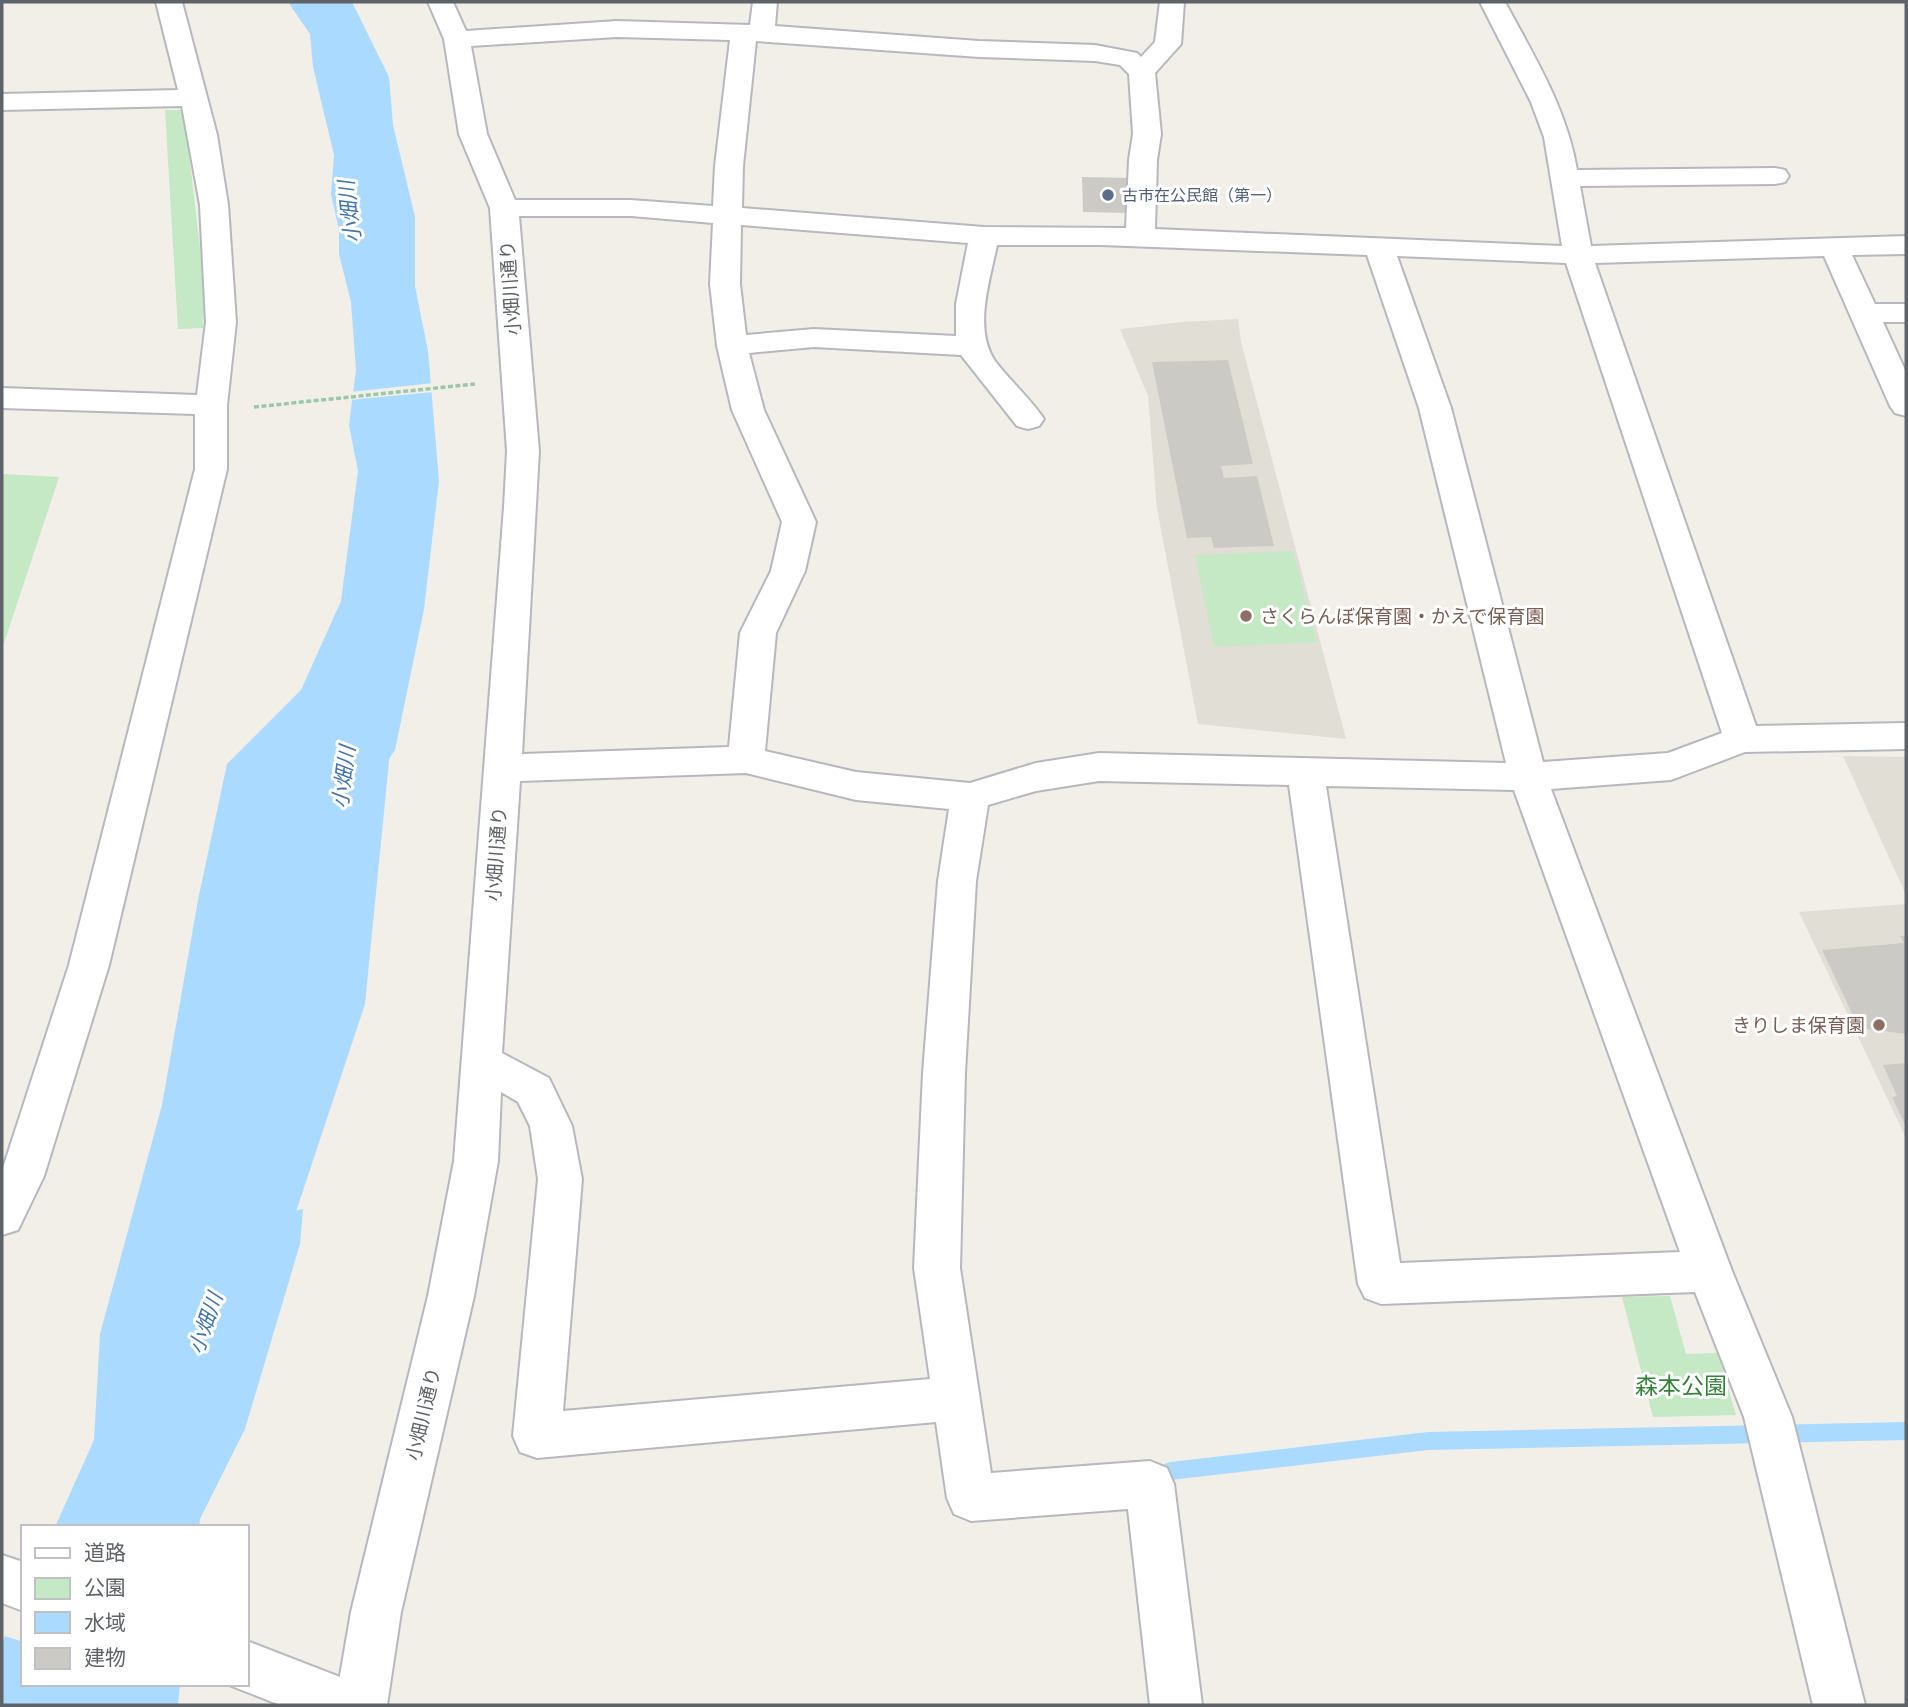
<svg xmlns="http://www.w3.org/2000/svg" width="1908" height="1707" viewBox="0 0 1908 1707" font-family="Mulish,'Noto Sans JP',sans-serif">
<rect width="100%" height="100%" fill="#f1efe8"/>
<path fill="#e1ded6" d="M1238 319 1241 342 1346 739 1198 724 1157 509 1148 396 1120 329 1182 322Z
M1843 756 1906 757V895Z
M1906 904V1138L1799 912Z"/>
<path fill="#c5e8c5" d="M165 110H184L205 292 203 328 178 329Z
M2 474 59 477 2 649Z
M1293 551 1317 642 1214 647 1195 555Z
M1670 1296 1686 1354 1718 1353 1736 1415 1653 1417 1622 1297Z"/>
<path fill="#aadaff" d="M288 2H352L389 77 393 125 415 217V286L428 351 439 481 424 609 395 750 315 867 300 927 260 1030 273 1216 303 1209 300 1244 245 1429 200 1519 199 1527H55L94 1440 100 1334 162 1105 198 900 227 764 301 690 341 601 358 471 349 425 356 370 351 302 339 254V230L331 194 334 155 313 67 310 34Z
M23 1597V1684H180L178 1705H2V1643Z"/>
<path fill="#f1efe8" d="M433 383 434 392 349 400 350 392Z
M23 1593V1642L2 1635Z"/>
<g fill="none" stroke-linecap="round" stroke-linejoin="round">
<path fill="#aadaff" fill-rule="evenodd" d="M1906 1422V1440L1428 1450 1171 1480 1164 1478 1161 1471 1164 1464 1171 1462 1428 1432Z"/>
<path fill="#aadaff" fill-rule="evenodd" d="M351 681 381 689 394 711 365 1004 279 1263 264 1296 226 1310 188 1296 173 1263 269 1004 308 711 321 689Z"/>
</g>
<path fill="#cccac5" d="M1082 177 1132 178 1134 213 1083 212Z
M1228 360 1253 464 1221 466 1224 478 1257 476 1274 546 1214 548 1211 537 1187 538 1152 362Z
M1900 936H1906V1034L1859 1028 1822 950 1904 943Z
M1906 1063V1127L1892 1097 1897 1096 1883 1065Z"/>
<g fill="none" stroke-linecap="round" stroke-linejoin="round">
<g stroke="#b5b8bc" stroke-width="4">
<path id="street" d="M156 2H182L217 135 228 205 236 322 227 405V469L109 965 44 1176 18 1230 2 1235V1171L69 965 195 469V414L2 408V388L197 395 206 322 200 205 182 106 2 110V94L178 90Z
M428 2H453L466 31 617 21 750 25 753 2H777L775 26 979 41 1095 45 1137 53 1141 57 1155 42 1160 2H1184L1181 44 1155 73 1161 134 1157 160 1155 229 1562 246 1544 137 1531 102 1480 2H1505C1534 56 1567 109 1577 170L1775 168 1785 170 1789 176 1785 182 1775 184 1580 186 1591 246 1906 236V254L1852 255 1875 304H1906V322H1883L1906 372V416L1895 413 1890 406 1824 256 1595 263 1756 726 1906 723V749L1745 752 1671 780 1551 789 1732 1271 1792 1417 1865 1705H1813L1744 1417 1695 1292 1381 1304 1365 1298 1358 1284 1289 785 1099 781 1036 791 988 805 976 881 965 1073 960 1268 991 1473 1150 1461 1167 1468 1174 1484 1202 1705H1150L1128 1509 971 1521 954 1514 947 1498 936 1422 537 1458 520 1452 513 1436 538 1179 530 1126 518 1102 501 1092 498 1161 474 1296 401 1612 387 1705H335L351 1612 428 1296 454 1161 504 507 507 451 490 208 459 134 444 39ZM617 37 730 40 715 166 713 206 631 200H515L487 134 471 46ZM756 41 979 57 1095 61 1120 65 1129 74 1133 134 1129 160 1126 228 984 227 742 208 743 166ZM519 216H631L713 223 710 284 717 346 732 410 782 522 771 571 740 633 729 747 522 754 539 451ZM741 225 968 243 956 304V336L814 329 746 335 740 284ZM997 245H1101L1367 255 1419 408 1506 763 1099 753 1036 763 970 783 856 772 765 751 776 633 805 571 816 522 764 410 749 353 814 347 961 355 1017 426 1028 429 1039 426 1044 419C1030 398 1010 381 995 361 973 329 990 280 997 245ZM1397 256 1566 263 1722 733 1668 753 1543 762 1451 408ZM746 773 856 800 949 809 938 881 923 1073 914 1268 930 1379 563 1411 582 1179 572 1126 549 1078 502 1053 520 781ZM1326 786 1514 790 1680 1252 1400 1263Z"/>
</g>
<g stroke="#b6babf" stroke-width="4">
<path id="secondary" d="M2 1555 23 1562V1611L2 1603Z
M247 1641 366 1687 374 1705H280L229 1685 247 1684Z"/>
</g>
<path stroke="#9cc7a9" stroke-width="3.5" stroke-dasharray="5 2.5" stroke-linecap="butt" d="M254 407 475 384"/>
<use href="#street" fill="#fff" fill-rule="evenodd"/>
<use href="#secondary" fill="#fff" fill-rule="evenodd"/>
</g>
<circle fill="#5c6f8a" stroke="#fff" stroke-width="2.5" cx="1108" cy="195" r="7"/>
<g fill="#8d6e63" stroke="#fff" stroke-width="2.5">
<circle cx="1246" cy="616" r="7"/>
<circle cx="1879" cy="1025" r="7"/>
</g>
<g text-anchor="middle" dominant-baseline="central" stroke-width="6" stroke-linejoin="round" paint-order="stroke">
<g font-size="16" fill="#4e5e75" stroke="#fff" text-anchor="start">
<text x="1122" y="195">古市在公民館（第一）</text>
</g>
<g font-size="19" fill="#5f6368" stroke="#fff">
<text transform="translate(510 288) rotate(-94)">小畑川通り</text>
<text transform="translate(496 854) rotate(-86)">小畑川通り</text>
<text transform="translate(423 1414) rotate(-77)">小畑川通り</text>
</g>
<g font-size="19" fill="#785e54" stroke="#fff" text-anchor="start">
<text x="1260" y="616">さくらんぼ保育園・かえで保育園</text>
<text x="1865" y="1025" text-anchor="end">きりしま保育園</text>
</g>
<g font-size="21" font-style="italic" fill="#4174aa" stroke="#fff">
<text transform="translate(349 212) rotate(-97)">小畑川</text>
<text transform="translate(343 777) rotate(-83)">小畑川</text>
<text transform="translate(205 1323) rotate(-71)">小畑川</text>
</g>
<g font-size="23" fill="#348238" stroke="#fff">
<text x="1681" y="1385">森本公園</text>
</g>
</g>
<rect width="1908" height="1707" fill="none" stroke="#5f6368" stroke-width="7"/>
<rect x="21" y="1525" width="228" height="161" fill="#ffffff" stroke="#bfc1c3" stroke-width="2"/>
<rect x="35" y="1548" width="35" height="10" fill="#ffffff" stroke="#bfc1c3" stroke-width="2"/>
<text x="84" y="1560" font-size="21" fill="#5f6368">道路</text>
<rect x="35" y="1578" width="35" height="21" fill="#c5e8c5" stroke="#bfc1c3" stroke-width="2"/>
<text x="84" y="1595" font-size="21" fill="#5f6368">公園</text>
<rect x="35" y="1612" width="35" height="21" fill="#aadaff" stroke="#bfc1c3" stroke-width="2"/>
<text x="84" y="1630" font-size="21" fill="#5f6368">水域</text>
<rect x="35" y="1648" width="35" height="21" fill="#cccac5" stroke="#bfc1c3" stroke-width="2"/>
<text x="84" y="1665" font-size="21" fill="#5f6368">建物</text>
</svg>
